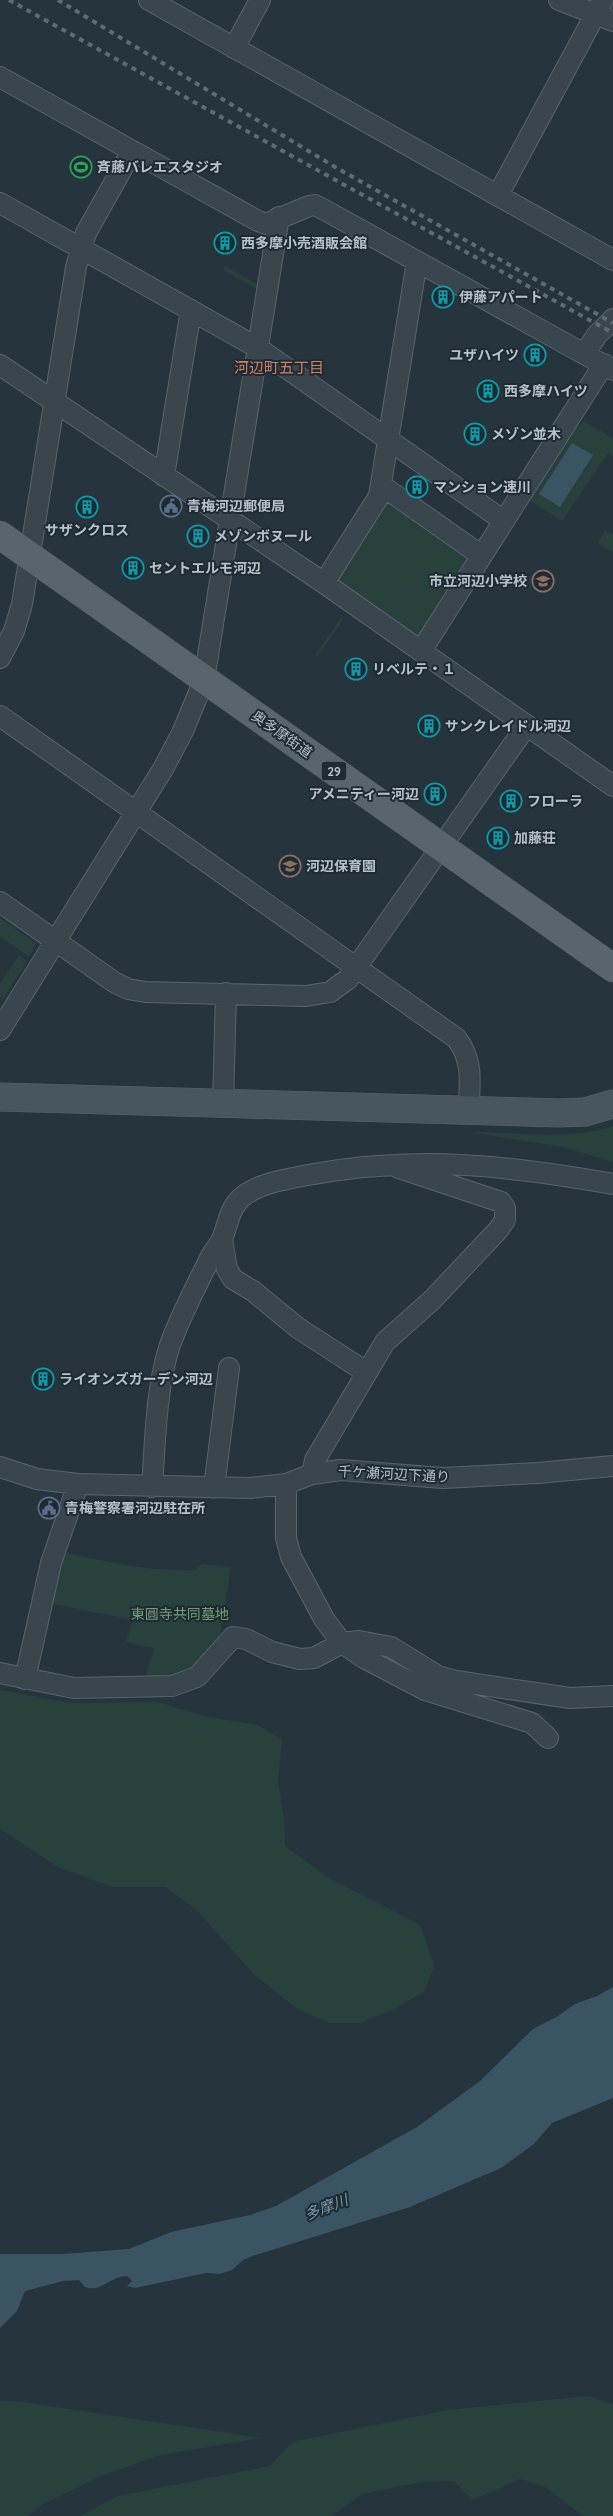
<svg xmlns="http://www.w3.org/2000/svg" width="613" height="2516" viewBox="0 0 613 2516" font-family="Quicksand,'Noto Sans JP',sans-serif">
<rect width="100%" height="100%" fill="#26353d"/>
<path fill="#29413d" d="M225 266 260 286 259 290 223 270Z
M583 421 613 438V456L608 453 562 521 526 498 574 422 580 426Z
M393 497 470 558 421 636 413 637 337 583 336 576 386 501Z
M605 530 613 534V553L598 543Z
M341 618 343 620 317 657 315 655Z
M0 918 36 943 29 957 0 936Z
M19 955 27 961 3 999 0 997V984Z
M613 1126V1162L563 1147 470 1132C516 1132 568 1141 613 1126Z
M62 1552C109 1562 148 1572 196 1570L202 1564 231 1567 219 1643 195 1672 144 1683 154 1648 126 1642 133 1620 48 1603Z
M0 1690 72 1703 157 1702 212 1718 258 1725 282 1740 278 1782 284 1819 285 1846 329 1878 420 1925 434 1966 424 1992 396 2008 361 2023H329L299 2010 253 1974 197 1910 165 1887H112L58 1867 0 1829Z
M589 2396 613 2404V2516H583L545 2487 520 2479 472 2500 454 2481 421 2482 362 2494 332 2516H79L118 2496 270 2466 292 2442 448 2410Z
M0 2401 23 2402 261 2438 160 2455 104 2475 43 2504 28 2516H0Z"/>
<path fill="#3a5464" d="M572 443 593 455 560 507 539 494Z
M613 1987V2098L552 2123 534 2144 501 2168 410 2207 252 2256 243 2260 232 2270 220 2274 206 2273 135 2288 127 2286 132 2281 127 2276C110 2276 101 2293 85 2287L79 2280 63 2281 25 2291 17 2311 0 2328V2254H63L129 2249 171 2232 250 2215 276 2206 417 2127 480 2081 533 2029 558 2016 575 2004 597 1996Z"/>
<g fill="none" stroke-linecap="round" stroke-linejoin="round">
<g stroke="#58646b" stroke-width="22">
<path id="street" d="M149 0 613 260
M559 0 613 21
M234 48 260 0
M0 77 258 221 266 224 309 206 315 205 321 208 613 370
M498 195 603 0
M0 203 258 348 504 521
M584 354 597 335 613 319
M0 365 324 583 613 786
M164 476 191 310
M381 485 475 551 483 553
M324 583 379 496 417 261
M421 651 604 364
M0 658 14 631 22 604 76 267 86 233 132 151
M0 716 456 1038C474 1060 470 1085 468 1111
M0 902 114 982 128 989 145 992 306 996 330 992 348 979 527 725
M0 1030 163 769 183 731 204 680 279 217
M223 1104 226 993
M222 1239 227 1269 233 1279 253 1291 298 1328 366 1372
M0 1467 37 1479 78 1484 250 1488 286 1484 312 1474 341 1470 443 1478 538 1473 613 1466
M312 1474 315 1460 385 1342 432 1300 499 1229 505 1220V1208L501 1202 399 1168
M286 1484V1538L291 1557 324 1619 342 1643 364 1658 425 1690 532 1723 548 1738
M152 1487C155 1444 156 1389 169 1348 178 1320 197 1285 210 1258 213 1251 219 1246 222 1239 228 1225 229 1209 241 1198 258 1183 287 1179 308 1175 417 1155 506 1165 613 1184
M214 1488 229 1368
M0 1673 74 1688 172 1686 197 1677 233 1637 246 1639 272 1652 300 1659 314 1658 342 1643 359 1641 391 1647 438 1676 456 1681 570 1698 613 1696
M25 1679 51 1563 78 1484"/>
</g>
<g stroke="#58646b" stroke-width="29">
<path id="secondary" d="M0 1097 559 1113 585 1112 613 1104"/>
</g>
<g stroke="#46525a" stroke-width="29">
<path id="primary" d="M0 535 613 968"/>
</g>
<use href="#street" stroke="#3a464e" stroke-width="20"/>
<use href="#secondary" stroke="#485660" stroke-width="28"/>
<use href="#primary" stroke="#58656d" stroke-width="28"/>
<path stroke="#5c6b74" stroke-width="4" stroke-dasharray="5 5" stroke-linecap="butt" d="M9 0 613 333
M58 0 335 167 613 323"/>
</g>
<defs>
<g id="stadium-ring" transform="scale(1.125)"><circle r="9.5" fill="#1f2b33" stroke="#2e9e5b" stroke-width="1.5"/><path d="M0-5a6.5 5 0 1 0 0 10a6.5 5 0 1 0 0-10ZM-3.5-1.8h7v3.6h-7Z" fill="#2e9e5b"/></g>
<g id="building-ring" transform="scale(1.125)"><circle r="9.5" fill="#1f2b33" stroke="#0f9aa8" stroke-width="1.5"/><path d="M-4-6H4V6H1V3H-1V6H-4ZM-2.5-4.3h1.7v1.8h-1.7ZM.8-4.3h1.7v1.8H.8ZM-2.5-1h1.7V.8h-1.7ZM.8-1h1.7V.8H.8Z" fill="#0f9aa8"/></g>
<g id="civic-ring" transform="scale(1.125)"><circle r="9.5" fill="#1f2b33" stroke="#5c6f8a" stroke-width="1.5"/><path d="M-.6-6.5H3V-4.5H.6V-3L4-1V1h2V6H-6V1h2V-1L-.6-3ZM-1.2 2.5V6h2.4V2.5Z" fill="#5c6f8a"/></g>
<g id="school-ring" transform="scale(1.125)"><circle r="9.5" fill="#1f2b33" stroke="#8d6e63" stroke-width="1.5"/><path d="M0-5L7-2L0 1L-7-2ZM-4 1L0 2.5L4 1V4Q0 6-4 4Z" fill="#8d6e63"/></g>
</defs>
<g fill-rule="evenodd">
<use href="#stadium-ring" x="81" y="167"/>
<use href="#building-ring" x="225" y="243"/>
<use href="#building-ring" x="443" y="297"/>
<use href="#building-ring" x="535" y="355"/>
<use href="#building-ring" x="488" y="391"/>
<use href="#building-ring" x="475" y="434"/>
<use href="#building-ring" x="417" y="487"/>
<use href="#civic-ring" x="171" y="506"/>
<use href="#building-ring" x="87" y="507"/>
<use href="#building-ring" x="198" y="536"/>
<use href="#building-ring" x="133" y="568"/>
<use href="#school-ring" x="543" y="581"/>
<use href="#building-ring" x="356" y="669"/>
<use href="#building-ring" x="429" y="726"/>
<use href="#building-ring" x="435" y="794"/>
<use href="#building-ring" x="511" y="801"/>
<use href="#building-ring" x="498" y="838"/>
<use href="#school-ring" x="290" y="866"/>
<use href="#building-ring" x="43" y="1379"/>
<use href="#civic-ring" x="49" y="1508"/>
</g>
<g text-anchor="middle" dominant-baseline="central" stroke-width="4" stroke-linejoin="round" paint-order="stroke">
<rect fill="#1f2b33" stroke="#89949b" stroke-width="1" x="321.5" y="761.5" width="25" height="19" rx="4"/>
<g font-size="12" font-weight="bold" fill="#b6c1c8">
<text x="334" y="771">29</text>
</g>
<g font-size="14" font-weight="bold" fill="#b6c1c8" stroke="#1f2b33" text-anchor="start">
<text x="97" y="167">斉藤バレエスタジオ</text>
<text x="241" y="243">西多摩小売酒販会館</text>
<text x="459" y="297">伊藤アパート</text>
<text x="519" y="355" text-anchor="end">ユザハイツ</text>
<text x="504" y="391">西多摩ハイツ</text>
<text x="491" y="434">メゾン並木</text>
<text x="433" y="487">マンション速川</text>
<text x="187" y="506">青梅河辺郵便局</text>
<text x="87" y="530" text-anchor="middle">サザンクロス</text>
<text x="214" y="536">メゾンボヌール</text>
<text x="149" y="568">セントエルモ河辺</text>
<text x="527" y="581" text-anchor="end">市立河辺小学校</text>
<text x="372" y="669">リベルテ・１</text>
<text x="445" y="726">サンクレイドル河辺</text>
<text x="419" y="794" text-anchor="end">アメニティー河辺</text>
<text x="527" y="801">フローラ</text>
<text x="514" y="838">加藤荘</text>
<text x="306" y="866">河辺保育園</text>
<text x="59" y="1379">ライオンズガーデン河辺</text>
<text x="65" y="1508">青梅警察署河辺駐在所</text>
</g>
<g font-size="14" fill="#b6c1c8" stroke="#1f2b33">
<text transform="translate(282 734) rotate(35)">奥多摩街道</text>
<text transform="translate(394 1474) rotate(3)">千ケ瀬河辺下通り</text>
</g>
<g font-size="14" fill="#759d76" stroke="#1f2b33">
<text x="180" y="1614">東圓寺共同墓地</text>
</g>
<g font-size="15" fill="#d08069" stroke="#1f2b33">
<text x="279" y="367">河辺町五丁目</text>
</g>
<g font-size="15" font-style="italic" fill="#7897aa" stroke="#1f2b33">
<text transform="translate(326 2207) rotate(-21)">多摩川</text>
</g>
</g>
</svg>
